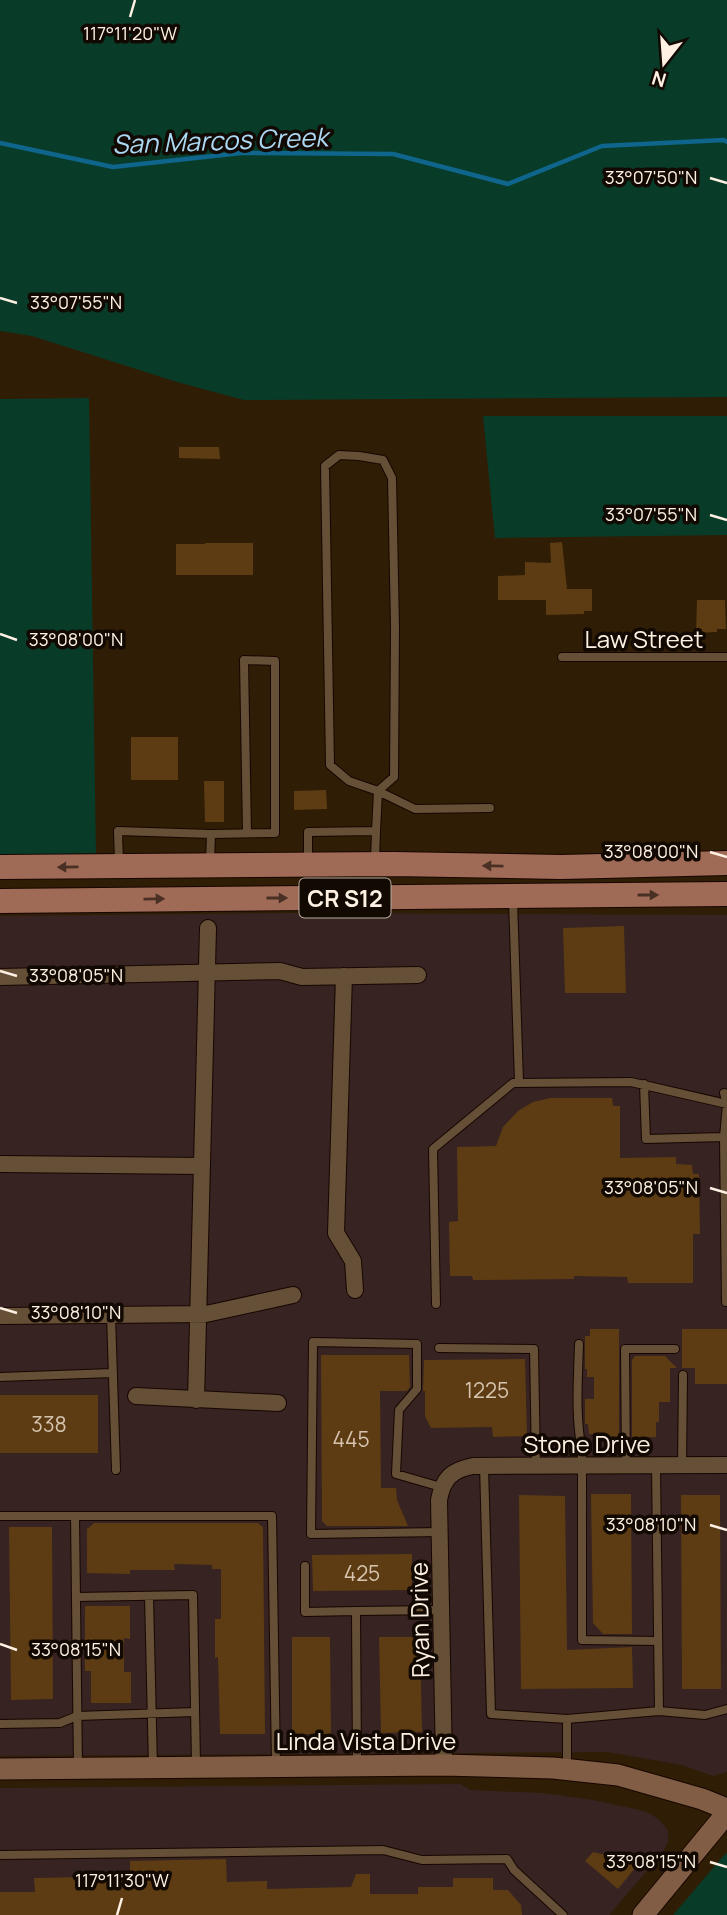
<svg xmlns="http://www.w3.org/2000/svg" width="727" height="1915" viewBox="0 0 727 1915" font-family="Manrope,sans-serif">
<rect width="100%" height="100%" fill="#301d05"/>
<path fill="#362322" d="M289 913 727 915V1772L713 1776 682 1765 607 1752 0 1756V916Z
M461 1784 470 1790 543 1793 593 1800 640 1810 651 1814 658 1819 668 1830V1842L662 1853 609 1915H0V1788Z"/>
<path fill="#083c29" d="M0 0H727V397L244 400 177 382 32 336 0 331Z
M89 398 96 857 0 858V399Z
M483 416H727V535L495 538Z
M727 1853V1915H673L725 1854Z"/>
<g fill="none" stroke-linecap="round" stroke-linejoin="round">
<path stroke="#0f658b" stroke-width="4.5" d="M0 143 113 167 241 153 393 154 508 184 602 146 724 140 727 142"/>
</g>
<path fill="#5d3c13" d="M179 447H219L220 459 179 458Z
M562 542 567 589H592V611H584V614L546 615V600H498V576L525 575V562L551 563 550 543Z
M205 543H253V575H176V544H205Z
M697 600H725L726 629H717V632L696 633Z
M131 737H178V780H131Z
M204 781H224V822H205Z
M326 790 327 809 294 810V791Z
M624 926 626 993H565L563 928Z
M551 1098H612L613 1106H620V1158L676 1157V1164L692 1165 693 1174H699L700 1234H693V1283H628L627 1277 574 1276V1279L473 1280 472 1276H450L449 1222 458 1221 457 1147 496 1146 503 1127 518 1111 533 1102Z
M590 1329H619V1437H599V1434H589L588 1424H585V1399H594V1377H587V1369H585V1336H590Z
M682 1329H727V1384H695V1368H682Z
M321 1355H409L410 1387 407 1391H380L381 1488H396L397 1500 408 1526H327L322 1521Z
M635 1356H665L677 1368H670V1402H659V1422H656V1437H632V1360Z
M525 1359 527 1436 493 1437 492 1427 431 1428 425 1416V1391H423L424 1360Z
M0 1395H98V1453H0Z
M591 1494H631L632 1634H603L593 1623Z
M519 1495 565 1496 567 1650 632 1647 633 1688 521 1689Z
M681 1495H720L721 1689H682Z
M94 1523H258L263 1527 265 1734H220L218 1657 215 1658V1619H221V1569H212V1565L174 1564 175 1570H130V1574L87 1573V1529Z
M9 1527H52L53 1699 11 1700Z
M412 1554V1590L313 1591 312 1555Z
M85 1606H130V1639L124 1638V1672H131V1703H91V1671H85Z
M292 1637H330L331 1734H292Z
M379 1637H420L422 1732 381 1733Z
M593 1852 639 1863 618 1889 585 1861Z
M226 1859 227 1882 267 1881V1889L351 1887 356 1874H370V1894H418V1887H453V1878H493V1890H508L521 1905 522 1915H0V1892H35L34 1878 130 1876V1861Z"/>
<g fill="none" stroke-linecap="round" stroke-linejoin="round">
<g stroke="#170600" stroke-width="10">
<path id="lane" d="M562 657H727
M376 831 378 791 394 777 395 627 392 478 383 460 359 456 339 455 325 466 330 765 349 781 378 791 415 809 490 808
M308 861V832L376 831 375 861
M210 862 211 834
M119 863 118 831 211 834 275 833V661L244 660 247 833
M513 900 519 1082
M644 1084 646 1139 724 1137 727 1104 724 1093
M726 1302 724 1137H727
M436 1304 433 1149 513 1083 631 1082 727 1104
M111 1315 116 1470
M579 1344C578 1379 575 1416 582 1451V1640L658 1641
M439 1348 534 1349 536 1466
M0 1377 113 1373
M484 1466 491 1714 567 1719V1769
M626 1466 625 1349H675
M682 1466 683 1375
M0 1516H272L276 1764
M75 1516 78 1768
M440 1532 311 1534 313 1342 417 1344V1389L399 1410 396 1474 441 1487
M305 1566V1612L356 1611
M149 1596 153 1767
M76 1597 193 1595 196 1764
M659 1711 705 1715 727 1709
M567 1719 659 1711 656 1466
M0 1724 60 1723 77 1716 195 1712
M357 1763 356 1611 441 1610
M0 1855 383 1850 422 1860 507 1859 514 1870 563 1915"/>
</g>
<g stroke="#170600" stroke-width="18">
<path id="street" d="M344 976 336 1233 353 1261 355 1290
M0 977 280 971 302 977 418 975
M0 1164 202 1166
M0 1316 206 1314 293 1295
M136 1396 278 1403
M196 1400 208 928
M444 1765 439 1500C443 1478 452 1470 473 1466L727 1465"/>
</g>
<g stroke="#170600" stroke-width="23">
<path id="secondary" d="M0 1769 444 1765 553 1768 618 1775 702 1799 727 1809
M643 1915 727 1813"/>
</g>
<g stroke="#170600" stroke-width="26">
<path id="primary" d="M0 867 393 864 561 867 727 863
M0 901 727 894"/>
</g>
<use href="#lane" stroke="#654f37" stroke-width="8"/>
<use href="#street" stroke="#654f37" stroke-width="16"/>
<use href="#secondary" stroke="#825d46" stroke-width="21"/>
<use href="#primary" stroke="#a06b56" stroke-width="24"/>
</g>
<defs><path id="oneway-solid" d="M-6-.8H1V-3.2L6.5 0L1 3.2V.8H-6Z" transform="scale(1.75)"/></defs>
<g fill="#4a3024">
<use href="#oneway-solid" transform="translate(493 866) rotate(-179)"/>
<use href="#oneway-solid" transform="translate(68 867) rotate(179)"/>
<use href="#oneway-solid" transform="translate(648 895)"/>
<use href="#oneway-solid" transform="translate(277 898)"/>
<use href="#oneway-solid" transform="translate(154 899) rotate(-1)"/>
</g>
<path fill="none" stroke="#fef1e3" stroke-width="2.5" d="M130 17 135 0M710 178 727 183M0 298 17 303M710 515 727 520M0 634 17 640M710 852 727 857M0 971 17 976M710 1188 727 1193M0 1308 17 1313M710 1525 727 1530M0 1644 17 1650M710 1862 727 1867M117 1915 122 1898"/>
<g text-anchor="middle" dominant-baseline="central" stroke-width="7" stroke-linejoin="round" paint-order="stroke">
<g font-size="21" fill="#d6c4af">
<text x="487" y="1390">1225</text>
<text x="49" y="1424">338</text>
<text x="351" y="1439">445</text>
<text x="362" y="1573">425</text>
</g>
<rect fill="#110902" stroke="#b7aba0" stroke-width="2" x="299.5" y="878.5" width="91" height="39" rx="5"/>
<g font-size="23" font-weight="bold" fill="#fef1e3">
<text x="345" y="898">CR S12</text>
</g>
<g font-size="24" fill="#fef1e3" stroke="#110902">
<text x="644" y="638">Law Street</text>
<text x="587" y="1443">Stone Drive</text>
<text transform="translate(419 1620) rotate(-91)">Ryan Drive</text>
<text x="366" y="1740">Linda Vista Drive</text>
</g>
<g font-size="26" font-style="italic" fill="#abd8f2" stroke="#110902">
<text transform="translate(220 140) rotate(-2)">San Marcos Creek</text>
</g>
</g>
<g font-size="18" text-anchor="middle" fill="#fef1e3" stroke="#110902" stroke-width="7" stroke-linejoin="round" paint-order="stroke">
<text x="130" y="40">117°11'20"W</text>
<text x="651" y="184">33°07'50"N</text>
<text x="76" y="309">33°07'55"N</text>
<text x="651" y="521">33°07'55"N</text>
<text x="76" y="646">33°08'00"N</text>
<text x="651" y="858">33°08'00"N</text>
<text x="76" y="982">33°08'05"N</text>
<text x="651" y="1194">33°08'05"N</text>
<text x="76" y="1319">33°08'10"N</text>
<text x="651" y="1531">33°08'10"N</text>
<text x="76" y="1656">33°08'15"N</text>
<text x="651" y="1868">33°08'15"N</text>
<text x="122" y="1887">117°11'30"W</text>
</g>
<g transform="translate(664 63) rotate(197)" stroke="#110902" stroke-width="5" paint-order="stroke">
<path d="M0-5L12 26L0 18L-12 26Z" fill="#fef1e3"/>
<text y="-10" font-size="19" font-weight="bold" text-anchor="middle" fill="#fef1e3">N</text>
</g>
</svg>
